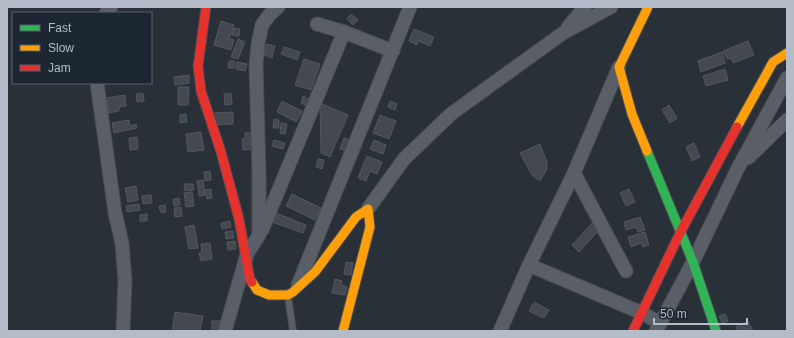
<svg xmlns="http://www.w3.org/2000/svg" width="794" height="338" viewBox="0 0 794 338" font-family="Helvetica,sans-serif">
<rect width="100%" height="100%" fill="#2a3038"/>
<path fill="#444950" stroke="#52575f" d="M351 14 358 20 353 25 347 19Z
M221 21 234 25 229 39 234 40 231 50 214 45Z
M234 28 240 29 239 36 232 35Z
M414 29 434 37 430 46 418 41 417 45 409 41Z
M238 39 245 42 238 59 231 57Z
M748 41 754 55 733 63 731 58 727 59 723 51Z
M267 44 275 46 272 58 264 55Z
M284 47 300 52 297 60 281 54Z
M722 52 725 63 701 72 698 61Z
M304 59 320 64 311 90 295 85Z
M229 61H235L234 68H228Z
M237 62 247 64 245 71 236 69Z
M725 69 728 80 706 86 703 76Z
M189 75V83L175 85 174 77Z
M178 87H189L188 105H178Z
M143 93 144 101 137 102 136 94Z
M231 93 232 104 225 105 224 94Z
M125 95 126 106 119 107V111L109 113 107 98Z
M303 96 311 100 309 106 301 103Z
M282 101 302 111 296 122 277 112Z
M390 101 397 104 395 110 388 107Z
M320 103 348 115 330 157 321 153Z
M669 105 677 118 670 123 662 110Z
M233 112V124L214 125 213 113Z
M186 114 187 122 180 123V115Z
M380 115 396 121 389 139 373 133Z
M274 119 279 120V128H273Z
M129 120 130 126 136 124 137 128 114 133 112 123Z
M281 123 287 124 285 134 280 133Z
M201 132 204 150 188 152 186 134Z
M252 132 253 149 243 150 242 139 245 138V133Z
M137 137 138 149 130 150 129 138Z
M344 138 350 140 346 151 340 149Z
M274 140 285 143 283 149 272 146Z
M374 140 386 145 383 154 370 149Z
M694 143 700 157 692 161 686 147Z
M540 144 547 162V169L540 181 532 175 520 153Z
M367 156 382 162 377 174 370 171 366 181 358 178Z
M318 159 324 160 322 169 316 167Z
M210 171 211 180 205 181 204 172Z
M203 180 205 195 199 196 197 181Z
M184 184H193L194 190 185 191Z
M136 186 138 200 128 202 125 188Z
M211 189 212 198 207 199 205 190Z
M629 189 635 202 626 206 620 193Z
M192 192 194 206 186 207 184 193Z
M292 194 321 208 315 220 286 206Z
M151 195 152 203 143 204 142 196Z
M179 198 180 205 174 206 173 199Z
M139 204 140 210 127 212 126 206Z
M165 205 166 212 161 213 159 206Z
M181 207 182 216 175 217 174 208Z
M276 213 306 225 303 233 272 222Z
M147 214V221H140V215Z
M640 217 645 230 638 232 636 227 626 230 624 222Z
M596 219 601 228 579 252 572 245Z
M230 221 231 227 222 229 221 223Z
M194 225 198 248 189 249 185 227Z
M233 231 234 238 226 239 225 232Z
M645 232 649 245 643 247 641 243 631 247 628 237Z
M235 241 236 249 228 250 227 242Z
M210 243 212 259 201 261 199 253H202L201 244Z
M346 262 353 263 351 275 344 274Z
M335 279 342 281 341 285 347 287 345 295 332 293Z
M534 302 549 310 544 318 529 311Z
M175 312 203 316 200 331H172Z
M725 314 728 321 722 323 719 316Z
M212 321H222V331H212Z
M748 321 753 331H738L736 327Z"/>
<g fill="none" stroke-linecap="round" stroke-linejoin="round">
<g stroke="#484c53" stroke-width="8">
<path id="lane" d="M288 297 293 331"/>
</g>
<g stroke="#484c53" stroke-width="15">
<path id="street" d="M106 13 111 7
M317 24 344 32 393 51
M568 27 585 7
M97 83 115 213 122 243 125 281 123 331
M748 158 787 120
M574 173 626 271
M368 209 404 159 451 114 563 33 611 7
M262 230 344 32
M529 265 642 313 660 323
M298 285 410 7
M225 331 247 254 259 235V173L256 65 258 44 262 25 270 14 278 7
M500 331 529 265 574 173 619 67
M656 331 693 262 738 168 787 78"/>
</g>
<g stroke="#484c53" stroke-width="11">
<path id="fast" d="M647 151 693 262 716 331"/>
</g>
<g stroke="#484c53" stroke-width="11">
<path id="slow" d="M737 127 773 62 787 53
M647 151 632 114 619 67 648 7
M252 282 257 290 269 295H288L293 292 315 272 356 217 368 209 370 227 343 331"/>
</g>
<g stroke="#484c53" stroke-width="11">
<path id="jam" d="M206 7 198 66 201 91 221 152 239 219 250 280 252 282
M633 331 680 233 737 127"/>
</g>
<use href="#lane" stroke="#5a5e66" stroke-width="6"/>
<use href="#street" stroke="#5a5e66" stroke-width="13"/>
<use href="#fast" stroke="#30b455" stroke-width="9"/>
<use href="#slow" stroke="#ff9f0a" stroke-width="9"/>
<use href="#jam" stroke="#e5322d" stroke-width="9"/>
</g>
<rect width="794" height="338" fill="none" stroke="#b4bcc9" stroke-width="16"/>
<rect x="12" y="12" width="140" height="72" fill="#1d2633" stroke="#59626f"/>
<rect x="20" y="25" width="20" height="6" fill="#30b455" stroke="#59626f"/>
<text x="48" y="32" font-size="12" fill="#b4bcc9">Fast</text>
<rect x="20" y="45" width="20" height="6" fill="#ff9f0a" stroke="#59626f"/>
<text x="48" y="52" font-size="12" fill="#b4bcc9">Slow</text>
<rect x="20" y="65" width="20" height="6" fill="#e5322d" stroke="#59626f"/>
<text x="48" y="72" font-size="12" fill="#b4bcc9">Jam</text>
<path d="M654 318v6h93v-6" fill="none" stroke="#b4bcc9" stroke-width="2"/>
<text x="660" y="318" font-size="12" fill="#b4bcc9" stroke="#1d2633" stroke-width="3" paint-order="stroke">50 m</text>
</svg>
